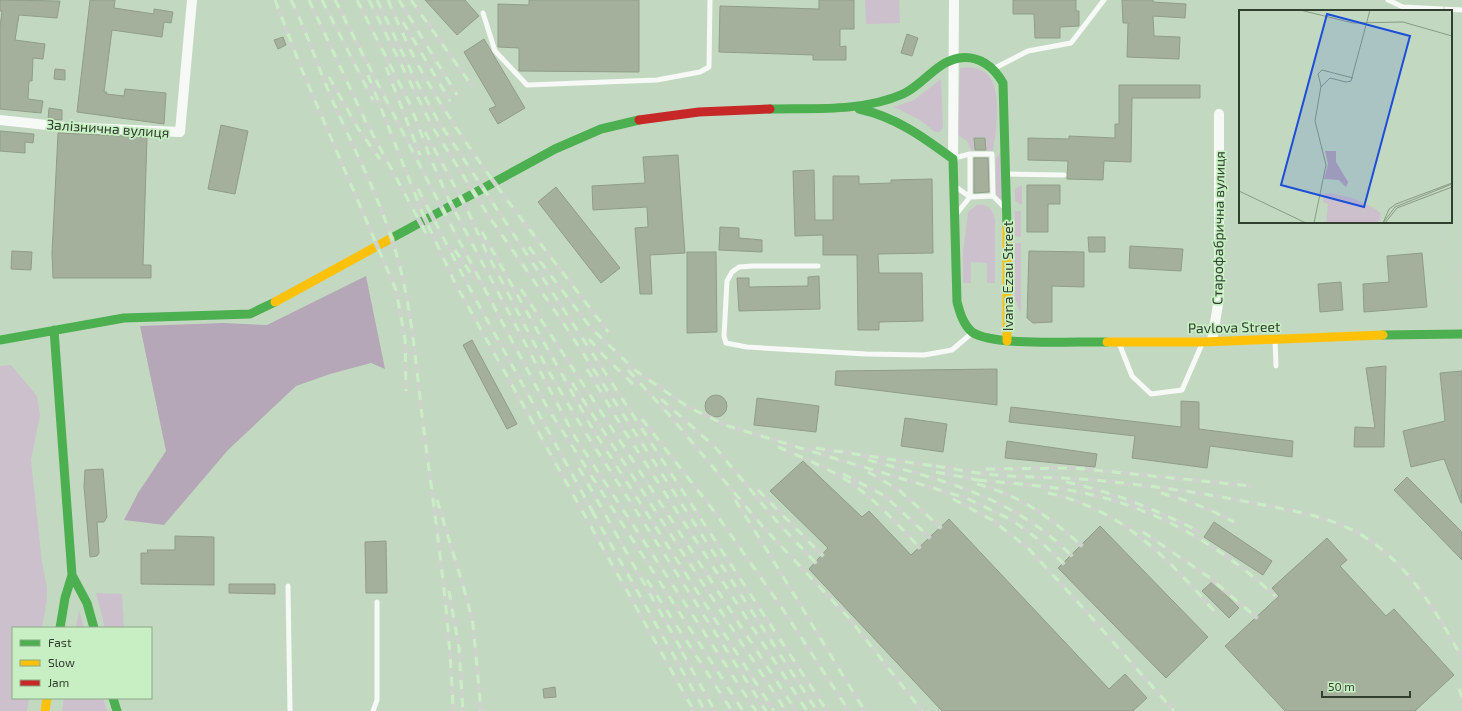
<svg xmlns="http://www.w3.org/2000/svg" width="1462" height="711" viewBox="0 0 1462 711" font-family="'Exo 2',sans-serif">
<rect width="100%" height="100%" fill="#c3d8c0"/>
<path fill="#ccc0cd" d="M865 0H899L900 23 866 24Z
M960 68C964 68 970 67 975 68 1007 74 996 129 993 151H987L986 137H974V151H972L967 141 958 135Z
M941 79 943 127 940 132H935L920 120 894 107 914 100Z
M1001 152 1002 201 996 194V159Z
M1022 185V205L1015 201V189Z
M977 205C987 204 992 208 995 219V283H987V263L971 262V283H963V254L968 212Z
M1015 211H1021V237L1015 236Z
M1015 243H1021V314L1015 299Z
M11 365 37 396 40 415 31 460 42 562 47 588V599L42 628H13V698H29L27 711H0V366Z
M96 593 122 594 124 628H105Z
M79 610 84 628H76Z
M64 698H103L107 711H62Z"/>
<path fill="#b5a7b7" d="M366 276 385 369 371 363 330 374 296 386 228 450 164 525 124 520 138 493 166 451 140 326 223 323 267 325Z"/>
<path fill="#a4b09c" stroke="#909d88" d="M0 0 60 1 57 18 19 15 15 40 45 44 43 59 33 58 32 81H29L28 99 43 101 41 113 0 109V27L2 11H0Z
M90 0H115L114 8 154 14V9L173 12 171 23 164 22 162 37 112 30 104 92H107L106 94 124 96 125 89 166 93 164 124 77 112Z
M425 0H465L479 16 457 35Z
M529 0H639V72L519 71V48L498 47V4L529 5Z
M819 0H854V29H840V47L846 46V60H813V55L719 52 720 6 819 9Z
M1013 0H1076V11H1079V26L1060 27V38H1035L1034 14H1013Z
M1122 0H1153V2L1186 4 1185 18 1153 16 1154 36 1180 37 1179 59 1127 57 1128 23H1123Z
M907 34 918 38 912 56 901 53Z
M283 37 286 45 278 49 274 40Z
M484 39 525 108 498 124 489 109 496 106 464 52Z
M55 69 65 70V80L54 79Z
M1119 85H1200V98H1132L1131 162 1104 161 1103 180 1067 179 1068 161 1028 160V138L1069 139V136L1115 138V124H1119Z
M49 108 62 110V120L48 119Z
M221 125 248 131 235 194 208 189Z
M0 131 34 134 33 143 25 142V153L0 151Z
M58 133 147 137 143 265H151V278H53L52 253Z
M974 138H985L986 150H975Z
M678 155 685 253 650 255 652 294H640L635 228 648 227 647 207 593 210 592 186 645 183 643 157Z
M974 158H988L989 192 974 193Z
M814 170 815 220H833V176H859V184L891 183V180L932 179 933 253 878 254 879 273H922L923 321 879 322V330H858L857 255H823V235L795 236 793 171Z
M1027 185H1060V204H1048V232H1027Z
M556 187 620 268 601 283 538 202Z
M720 227 739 228V238L762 240V252L719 250Z
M1088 237H1105V252H1089Z
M1130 246 1183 249 1181 271 1129 268Z
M12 251 32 252 31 270 11 269Z
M1029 251 1084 252V287L1052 286V322L1033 323 1027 318Z
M687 252H716L717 332 687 333Z
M1422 253 1427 307 1364 312 1363 284 1389 282 1387 256Z
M819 276 820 309 739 311 737 278H749V287L808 286V277Z
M1341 282 1343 310 1320 312 1318 284Z
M472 340 517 424 507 429 463 345Z
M1386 366 1384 447H1354L1355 427 1375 428 1366 368Z
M997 369V405L835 385 836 371Z
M1462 371V503H1461L1444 459 1411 467 1403 431 1445 421 1440 373Z
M705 406a11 11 0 1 1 22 0a11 11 0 1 1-22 0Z
M757 398 819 406 816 432 754 425Z
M1181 401 1199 402V429L1293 441 1292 457 1210 446 1207 468 1132 458 1135 436 1009 422 1011 407 1181 427Z
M905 418 947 424 943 452 901 446Z
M1007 441 1097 454 1095 467 1005 458Z
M803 461 862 517 869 511 911 555 949 519 1109 689 1125 674 1147 698 1133 711H942L809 569 828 548 770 491Z
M103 469 107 517 104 522H97L99 553 97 556 90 557 84 486 85 470Z
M1407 477 1462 532V560L1394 490Z
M1214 522 1272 561 1263 575 1204 537Z
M1100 526 1208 637 1166 678 1058 568Z
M175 536 214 537V585L141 584V553H148L147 550H175Z
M1327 538 1347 560 1340 566 1386 616 1394 609 1454 675 1415 711H1285L1225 646 1279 596 1272 588Z
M386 541 387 593H366L365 542Z
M1213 581 1239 608 1229 618 1202 591Z
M229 584H275V594L229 593Z
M555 687 556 697 544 698 543 689Z"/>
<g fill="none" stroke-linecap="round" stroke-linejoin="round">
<path stroke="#f6f9f6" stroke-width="5" d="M1388 0 1403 7 1462 10
M483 13 495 51 527 85 657 80 700 72 709 67 710 0
M995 68 1028 51 1071 43 1104 0
M954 158 970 154
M1007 174 1064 175
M956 187 970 197 993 196 992 154H970V197L958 212
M993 196 1005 208
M818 266H753L739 267 732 272 727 281 724 336 726 343 747 347 866 354 924 355 952 350 972 333
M1275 340 1276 366
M1119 343 1132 376 1151 394 1182 390 1202 344
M288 586 290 711
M373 711 377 700V602"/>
<path stroke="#f6f9f6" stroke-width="10" d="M0 120 65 127 180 132 192 0
M953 159 954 0
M1212 341 1219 298V114"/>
<path stroke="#4caf50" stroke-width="9" d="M770 109C814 108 862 112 903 94 923 85 936 62 959 58 979 55 994 67 1003 83L1007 227
M859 109C896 117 923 137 953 159L957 302C960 313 963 324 972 332 993 347 1079 341 1107 342
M390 239 555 149 601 129 639 120
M54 330 72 575 65 598 60 628
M1383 335 1462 334
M0 340 124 318 250 314 275 302
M72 575 87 603 94 628
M113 698 117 711"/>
<path stroke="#ffc107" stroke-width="9" d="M1007 227V341
M275 302 390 239
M1107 342H1203L1383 335
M45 711 47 698"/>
<path stroke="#c62828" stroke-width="9" d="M639 120 699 112 770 109"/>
<path stroke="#ccd3cb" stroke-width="1" d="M1444 0V11
M1443 222 1446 248 1462 303
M1457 265 1462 283"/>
<g stroke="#ccd3cb" stroke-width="4.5">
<path id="rail" d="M275 0 302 70 396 290 405 339 406 391
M291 0C308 34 319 71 335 106 356 153 380 199 395 249 413 308 416 371 424 431 436 524 450 617 453 711
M309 0 365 120 427 235
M322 0 373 100
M335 0 345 19
M357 0 410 104 430 157 449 200 575 437 756 711
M369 0 432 126 488 215 562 321 817 711
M377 0 415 79 437 119 560 304 827 711
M388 0C400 27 411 54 426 79 478 169 546 249 608 332
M399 0 457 95
M411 0 472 86
M343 16 434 193 547 407 743 711
M403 22 450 101
M386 67 420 155
M368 75 422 212 455 283 694 711
M329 77 359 130 380 159
M425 132 466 207 485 249 549 372 585 432 766 711
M418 189 470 289 594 514
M482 232 592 428 774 711
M529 247 591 328 636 371 688 407 728 426 966 498 1012 520 1039 540 1063 563
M455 250 474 278
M521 289 796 711
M589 339 603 355 634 385
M587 369 622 427 807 711
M628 370 671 417 763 527 849 618 922 711
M572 383 786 711
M661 399 714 446 779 524 815 562
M642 419 717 515 780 605 849 711
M778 447C806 459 838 472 862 491 883 508 901 528 919 547
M816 448 940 467
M868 460C944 480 1014 498 1071 555
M936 466C955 469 975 473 995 475 1031 478 1068 477 1104 481 1154 486 1204 493 1253 503 1294 511 1338 517 1372 542 1412 570 1439 616 1462 658
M579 468 685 656
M986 469 1074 468 1251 486
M868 472 899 490 940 527
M936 472 983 481
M843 474 885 496 929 537
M978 480C1016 484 1056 486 1093 495 1161 511 1225 549 1275 596
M1066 482C1114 492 1157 510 1200 532
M977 484C1021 496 1048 516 1081 545
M758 490 822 555
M1048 493C1121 509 1166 556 1214 611
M1161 493C1187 500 1210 509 1234 522
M953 499 992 520 1028 548 1076 600 1174 711
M437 500 467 599 473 624 481 711
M735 500C780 569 821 641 865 711
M592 511 705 711
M1143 532 1210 578 1256 617
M647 580 732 711
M449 591 459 648 463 711
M682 652 715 711
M1459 689 1462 697"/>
</g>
<use href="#rail" stroke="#c8efc3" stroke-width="3" stroke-dasharray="9" stroke-linecap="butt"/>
</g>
<g text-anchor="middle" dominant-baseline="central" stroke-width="3.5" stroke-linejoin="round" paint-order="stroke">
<g font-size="14" fill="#303f2e" stroke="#c8efc3">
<text transform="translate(108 128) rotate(4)">Залізнична вулиця</text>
<text transform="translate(1218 228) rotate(-89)">Старофабрична вулиця</text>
<text transform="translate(1007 276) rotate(-90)">Ivana Ezau Street</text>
<text transform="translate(1234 327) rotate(-1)">Pavlova Street</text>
</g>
</g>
<g transform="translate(1239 10)">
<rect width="213" height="213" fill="#c3d8c0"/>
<path d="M90 183 114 188 135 198 142 204 140 213H87L89 194 84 192 85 185Z" fill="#ccc0cd"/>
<path d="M86 141H97V152L109 172 107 177 100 170 85 169 89 154Z" fill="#b5a7b7"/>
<path fill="none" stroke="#889b86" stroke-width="1" d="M61 0 114 13 164 12 213 26M82 77 91 68 107 72 112 71 131 0M0 181 67 213M75 213 87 155 76 111 82 76 79 64 83 60 114 68M144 213 150 199 157 194 213 173M144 213 156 197 213 174M146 213 158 198 213 177"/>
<path fill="#1d4ed8" fill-opacity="0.15" stroke="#1d4ed8" stroke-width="2" d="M88 4 171 26 125 197 42 175Z"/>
<rect width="213" height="213" fill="none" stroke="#303f2e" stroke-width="2"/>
</g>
<rect x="12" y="627" width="140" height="72" fill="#c8efc3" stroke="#8ba987"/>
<rect x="20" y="640" width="20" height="6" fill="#4caf50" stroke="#8ba987"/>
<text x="48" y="647" font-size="12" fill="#303f2e">Fast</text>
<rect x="20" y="660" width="20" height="6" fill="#ffc107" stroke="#8ba987"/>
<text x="48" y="667" font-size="12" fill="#303f2e">Slow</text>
<rect x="20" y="680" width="20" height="6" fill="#c62828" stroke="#8ba987"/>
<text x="48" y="687" font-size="12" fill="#303f2e">Jam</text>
<path d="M1322 691v6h88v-6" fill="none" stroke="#303f2e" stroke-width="2"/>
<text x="1328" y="691" font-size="12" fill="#303f2e" stroke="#c8efc3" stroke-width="3" paint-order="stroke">50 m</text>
</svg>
